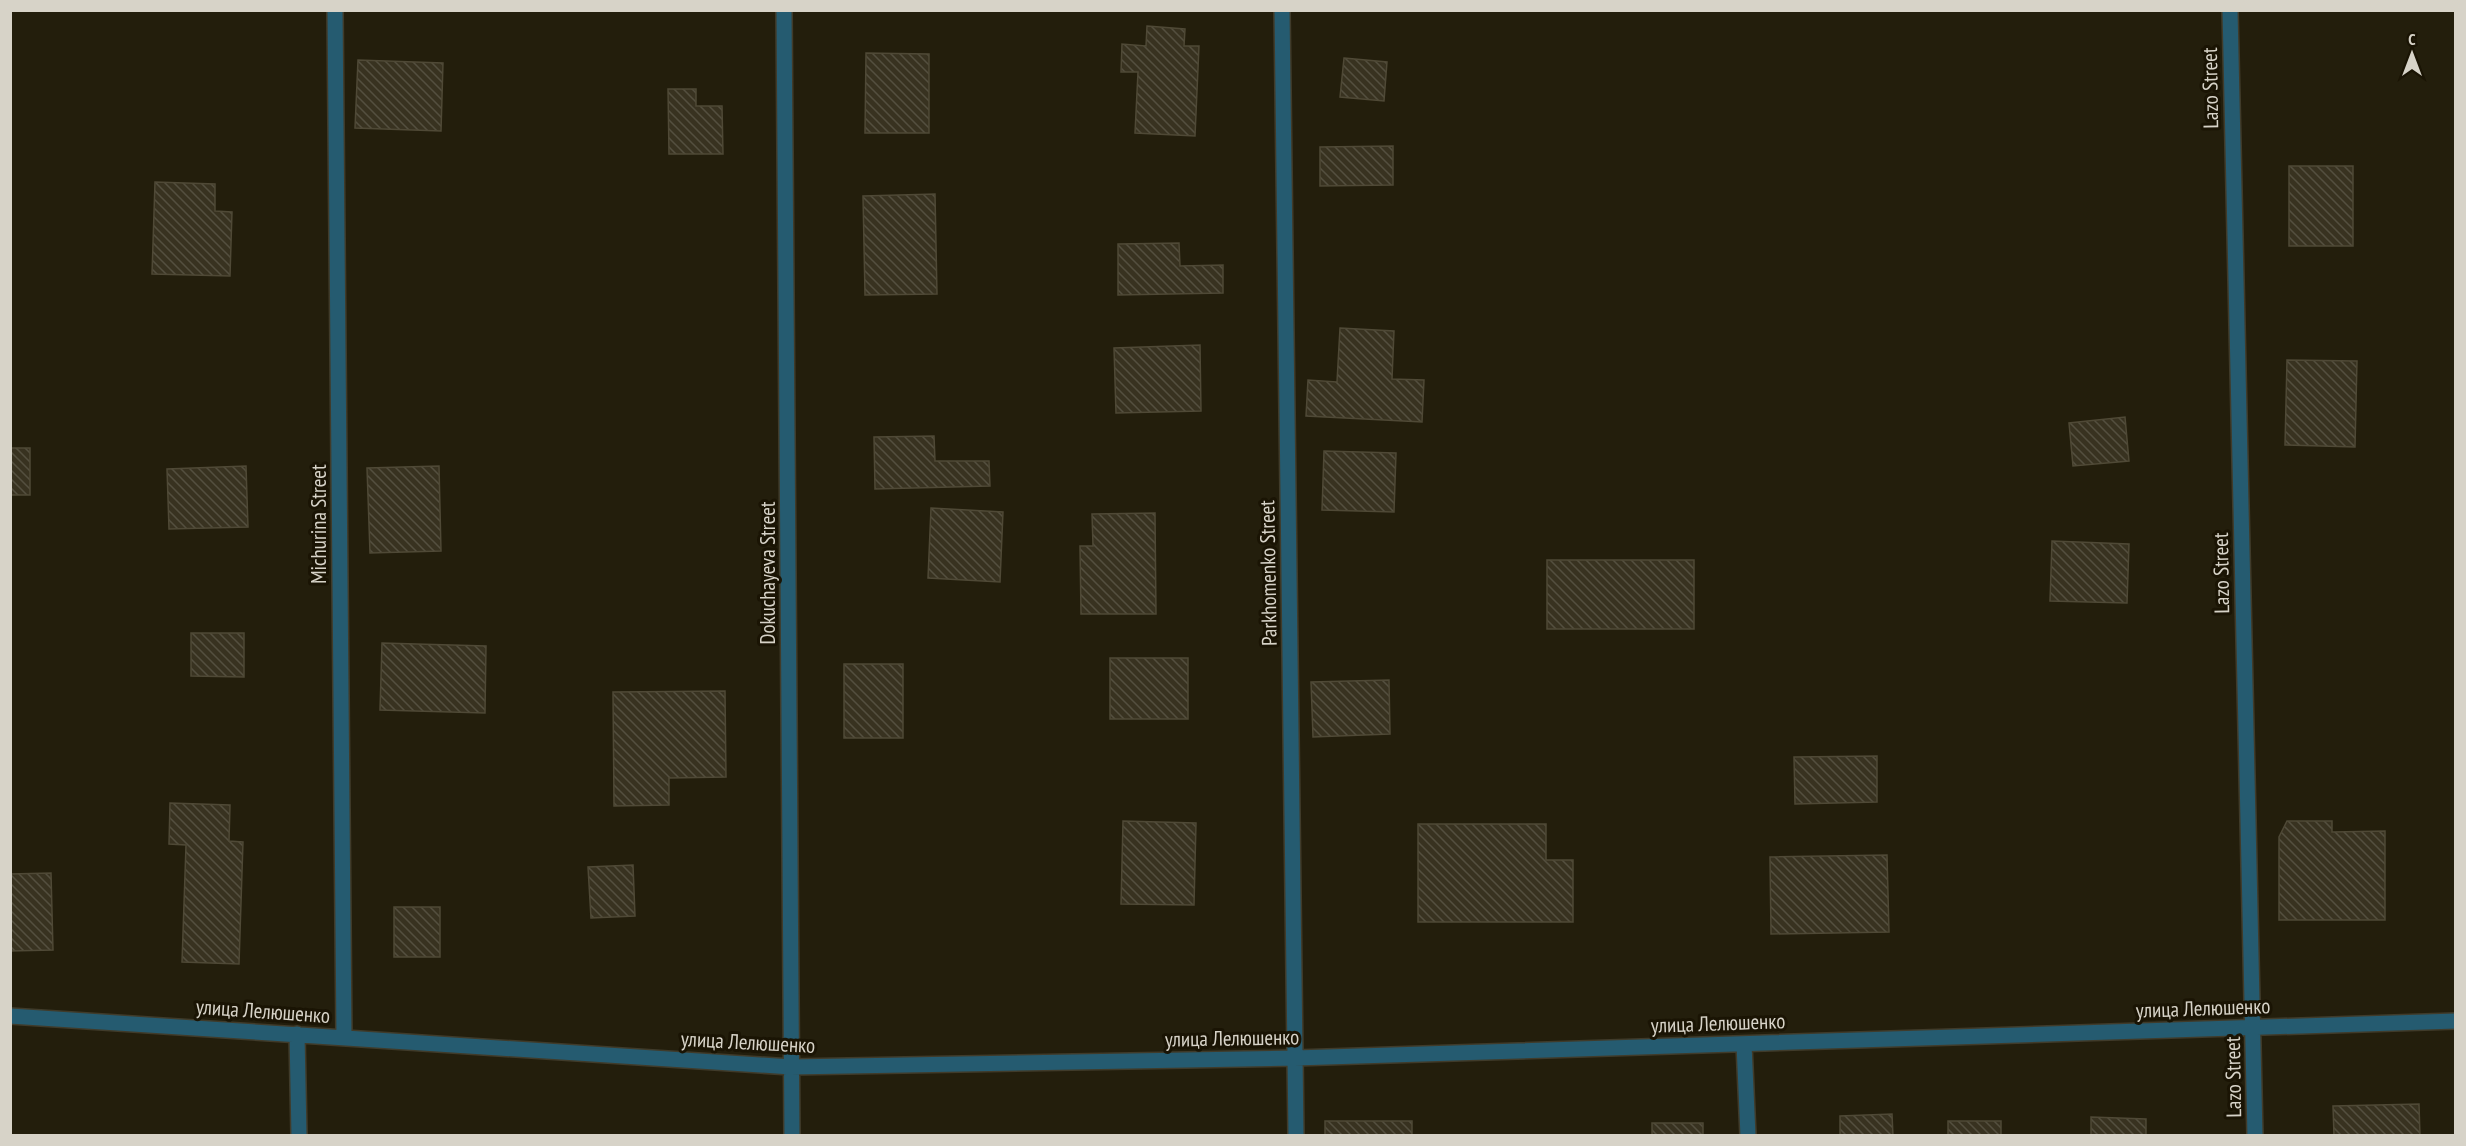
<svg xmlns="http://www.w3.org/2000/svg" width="2466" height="1146" viewBox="0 0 2466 1146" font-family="'PT Sans Narrow',sans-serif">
<defs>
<pattern id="building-back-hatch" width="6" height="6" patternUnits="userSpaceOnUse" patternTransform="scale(1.5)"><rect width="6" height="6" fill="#383220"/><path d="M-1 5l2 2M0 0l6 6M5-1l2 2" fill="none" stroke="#544f3f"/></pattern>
</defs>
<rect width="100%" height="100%" fill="#231e0c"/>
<path fill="url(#building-back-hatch)" stroke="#4f4936" stroke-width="1.5" d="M1147 26 1185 29 1184 46H1199L1195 136 1135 133 1138 72H1121L1122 44 1146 46Z
M866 53 929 54V133H865Z
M1344 58 1387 62 1384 101 1340 97Z
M358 60 443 63 441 131 355 128Z
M668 89H696V106H722L723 154H669Z
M1393 146V185L1320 186V147Z
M2289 166H2353V246H2289Z
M155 182 215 184V211L232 212 230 276 152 274Z
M935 194 937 294 865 295 863 196Z
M1179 243 1180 266 1223 265V293L1118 295V244Z
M1340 328 1394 331 1392 379 1424 380 1422 422 1306 416 1308 380 1337 382Z
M1200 345 1201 411 1116 413 1114 348Z
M2287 360 2357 361 2355 447 2285 445Z
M2125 417 2129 461 2073 466 2069 423Z
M934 436 935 461H989L990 486 875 489 874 437Z
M10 448H30V495H10Z
M1324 451 1396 453 1394 512 1322 510Z
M246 466 248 527 169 529 167 469Z
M439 466 441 551 370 553 367 468Z
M931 508 1003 512 1000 582 928 578Z
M1155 513 1156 614H1081L1080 546H1093L1092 514Z
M2052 541 2129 544 2127 603 2050 601Z
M1547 560H1694V629H1547Z
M191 633H244V677L191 676Z
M382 643 486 646 485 713 380 710Z
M1110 658H1188V719H1110Z
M844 664H903V738H844Z
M1389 680 1390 734 1313 737 1311 682Z
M725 691 726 777 669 778V805L614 806 613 692Z
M1877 756V802L1795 804 1794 757Z
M170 803 230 805 229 841 243 842 239 964 182 962 186 845 169 844Z
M1123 821 1196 823 1194 905 1121 904Z
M2287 821H2332V832L2385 831V920H2279V837Z
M1418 824H1546V860H1573V922H1418Z
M1887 855 1889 932 1771 934 1770 857Z
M633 865 635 916 591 918 588 867Z
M51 873 53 950 10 951V874Z
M394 907H440V957H394Z
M2419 1104 2420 1136H2334L2333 1106Z
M1892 1114 1893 1136H1840V1116Z
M2091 1117 2146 1119V1136H2091Z
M1325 1121H1412V1136H1325Z
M1948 1121H2001V1136H1948Z
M1652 1123H1703V1136H1652Z"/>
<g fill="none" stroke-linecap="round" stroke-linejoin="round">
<g stroke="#403b2a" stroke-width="18">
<path id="street" d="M335 10 344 1038
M784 10 792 1136
M1282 10 1296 1136
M2230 10 2255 1136
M10 1016 791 1067 1295 1058 2456 1021
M297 1034 299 1136
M1744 1044 1748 1136"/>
</g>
<use href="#street" stroke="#255b70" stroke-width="15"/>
</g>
<g text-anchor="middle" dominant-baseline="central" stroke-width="6" stroke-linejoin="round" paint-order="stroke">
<g font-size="21" fill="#d7d3c8" stroke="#1a1404">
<text transform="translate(2210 88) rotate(-91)">Lazo Street</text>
<text transform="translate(318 524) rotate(-90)">Michurina Street</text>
<text transform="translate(767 573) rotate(-90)">Dokuchayeva Street</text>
<text transform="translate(1268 573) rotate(-91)">Parkhomenko Street</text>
<text transform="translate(2221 573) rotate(-91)">Lazo Street</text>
<text transform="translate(2203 1008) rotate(-2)">улица Лелюшенко</text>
<text transform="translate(263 1011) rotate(4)">улица Лелюшенко</text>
<text transform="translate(1718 1023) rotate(-2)">улица Лелюшенко</text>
<text transform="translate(1232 1038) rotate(-1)">улица Лелюшенко</text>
<text transform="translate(748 1042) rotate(3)">улица Лелюшенко</text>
<text transform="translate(2233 1077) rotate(-91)">Lazo Street</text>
</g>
</g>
<rect width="2466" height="1146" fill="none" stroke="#d7d3c8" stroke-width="24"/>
<g transform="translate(2412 54)" stroke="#1a1404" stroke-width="4.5" paint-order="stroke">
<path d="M0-4.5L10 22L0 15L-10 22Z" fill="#d7d3c8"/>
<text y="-9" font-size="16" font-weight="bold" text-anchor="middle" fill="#d7d3c8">С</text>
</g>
</svg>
